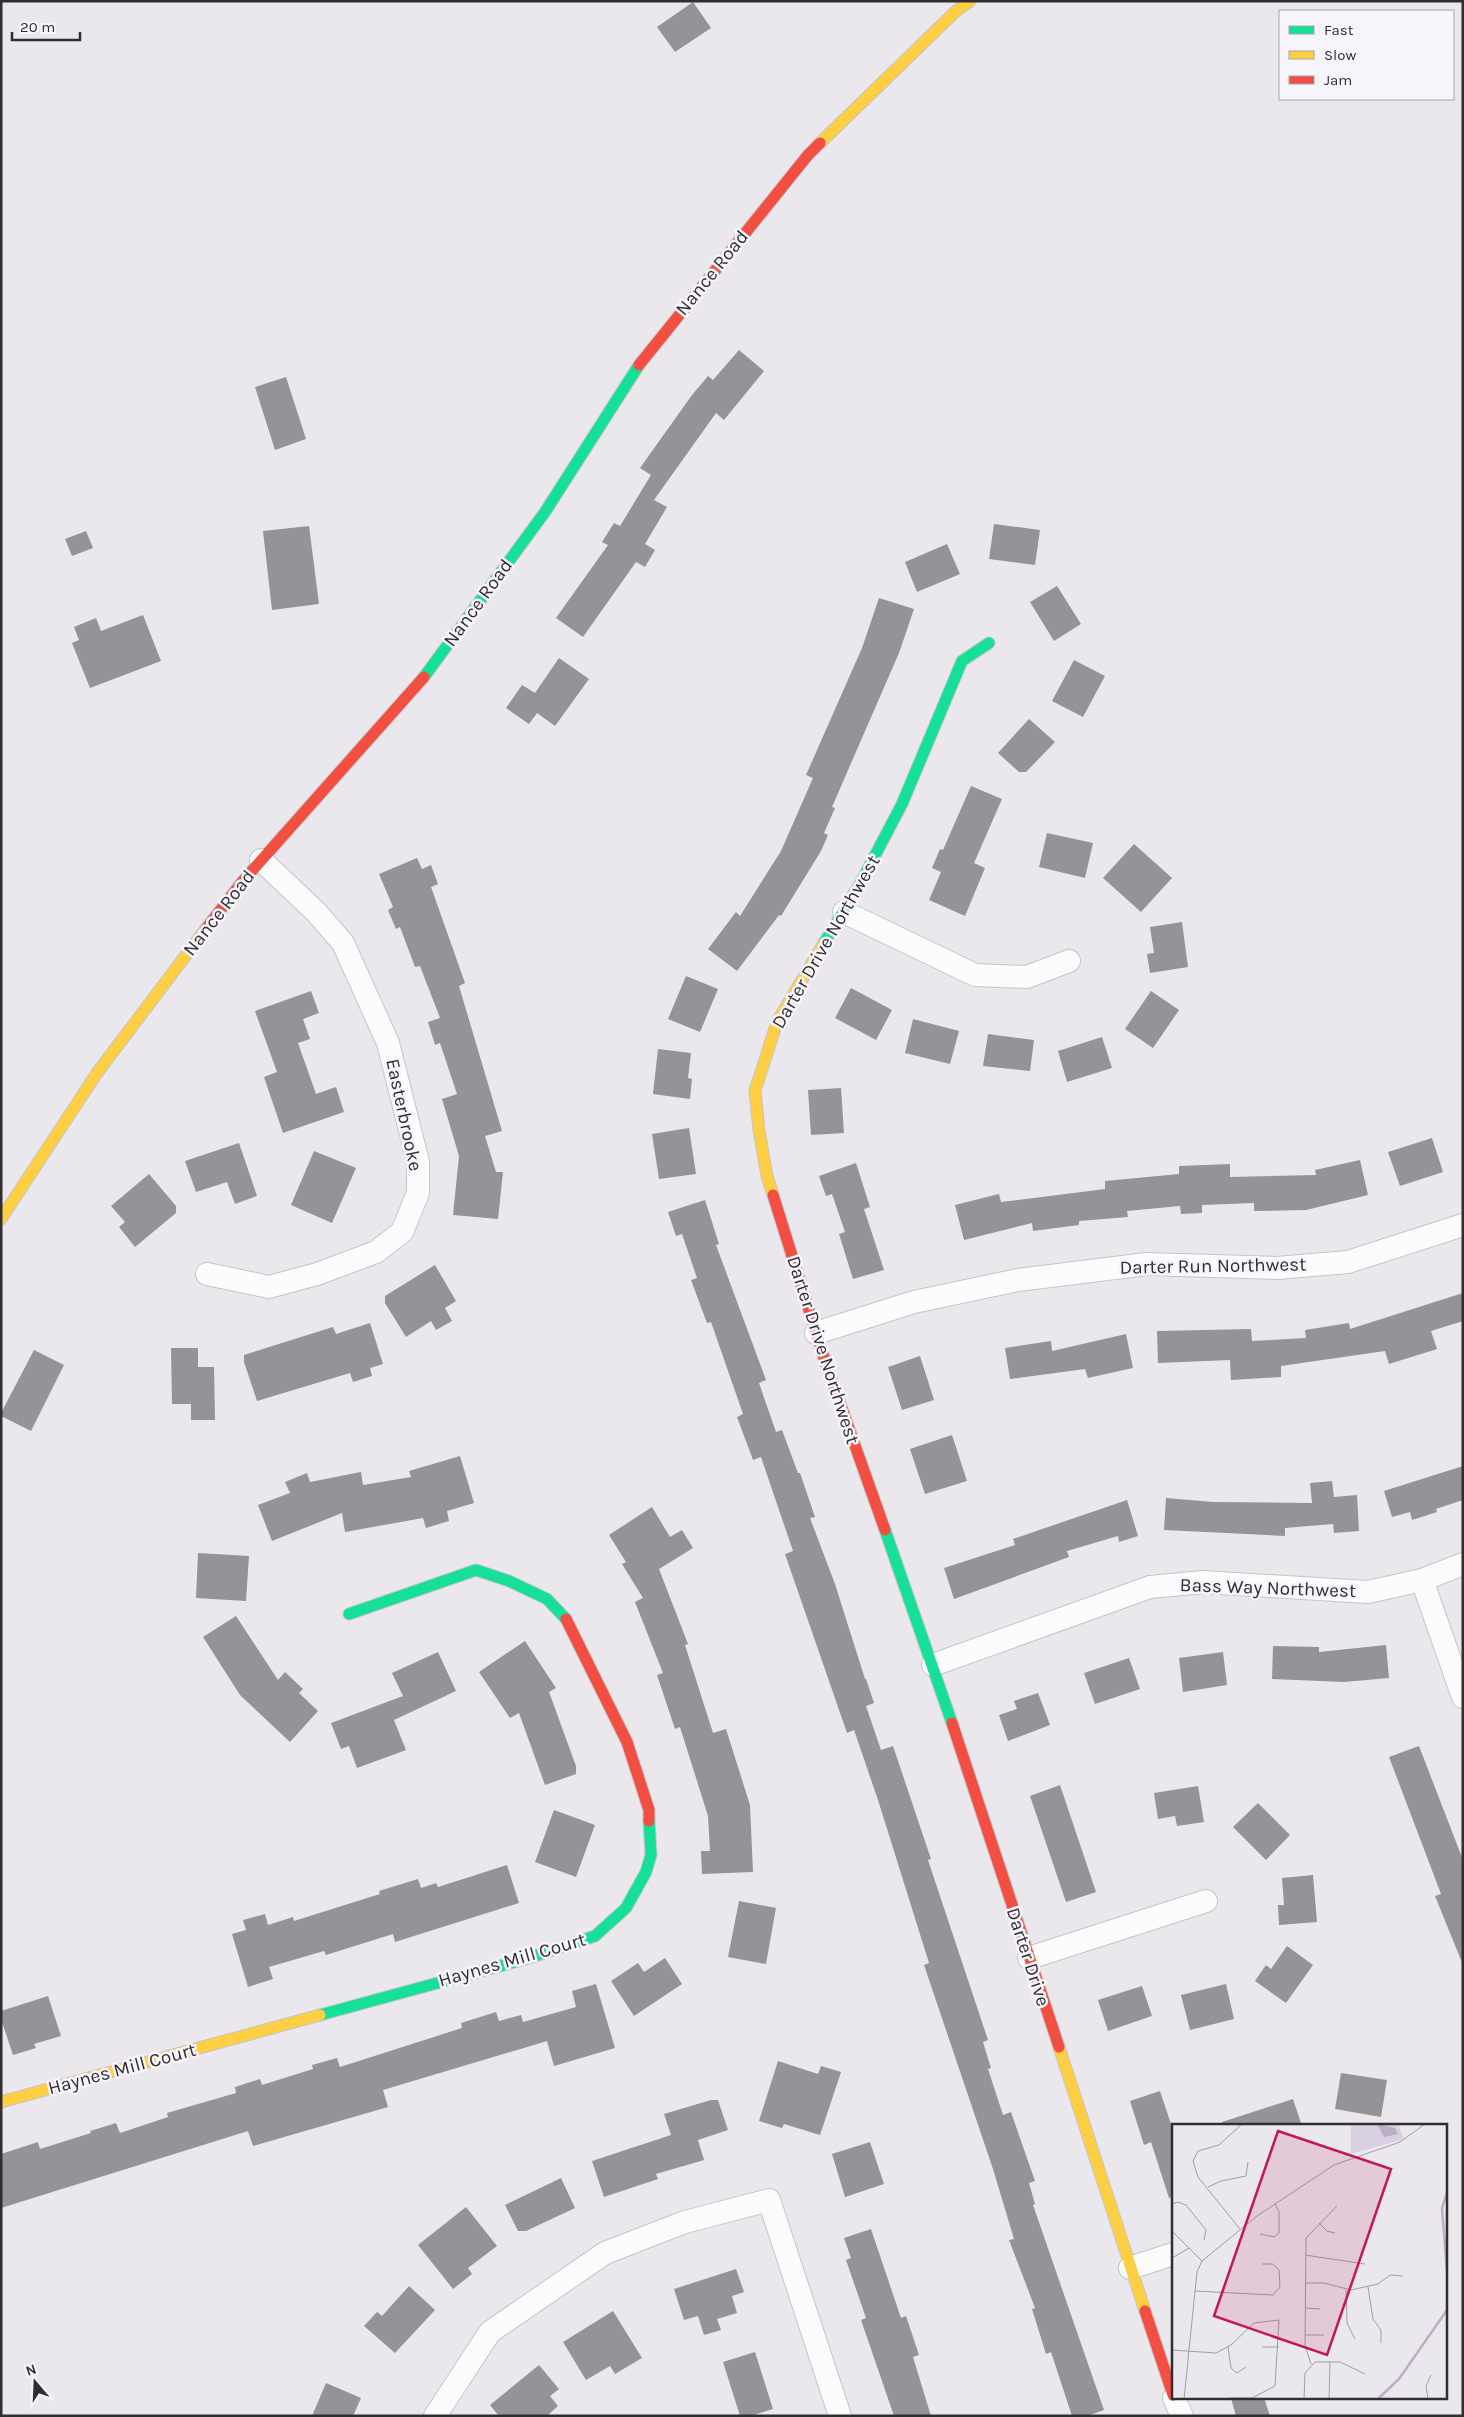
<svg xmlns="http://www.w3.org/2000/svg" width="1464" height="2417" viewBox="0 0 1464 2417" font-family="Karla,sans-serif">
<rect width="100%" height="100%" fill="#eae8ed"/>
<path fill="#959299" d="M693 2 711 28 675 52 657 27Z
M739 350 764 371 724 420 716 413 654 500 667 507 645 544 655 550 645 567 636 562 583 637 556 618 608 545 602 542 614 523 620 526 651 475 640 468 692 395 708 376 713 380Z
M286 377 306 439 275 450 255 387Z
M994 524 1040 530 1035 565 989 559Z
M309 526 319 604 272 610 263 531Z
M86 531 93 548 72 556 65 539Z
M947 544 960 574 917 592 905 562Z
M1057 586 1081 624 1054 641 1030 602Z
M879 598 914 609 899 653 832 807 835 808 824 833 828 835 821 851 781 916 779 915 737 971 708 949 736 912 740 916 781 851 813 778 806 775 862 648Z
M143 615 161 661 90 688 72 643 79 640 74 627 96 618 101 631Z
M559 658 589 679 555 726 537 713 529 724 506 708 522 685 535 693Z
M1074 660 1105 676 1083 717 1052 701Z
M1029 719 1055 742 1026 772H1019L998 753Z
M971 786 1002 799 974 863 985 868 965 916 929 900 941 872 932 868 940 849 943 850Z
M1047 833 1093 843 1085 878 1039 867Z
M1134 844 1172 878 1141 912 1103 878Z
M417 858 422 869 431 865 438 884 431 887 465 983 459 986 502 1131 485 1136 496 1172H503L498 1219 453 1215 459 1156 442 1099 457 1094 440 1043 435 1045 428 1022 440 1018 420 966 415 967 400 927 396 929 388 910 393 907 379 874Z
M1182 922 1188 967 1150 973 1147 954 1154 953 1150 927Z
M686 976 718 989 700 1032 668 1019Z
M851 988 892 1010 876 1040 835 1018Z
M311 991 319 1013 303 1019 310 1039 298 1043 316 1094 336 1087 344 1112 283 1133 264 1077 277 1072 255 1011Z
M1151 991 1179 1010 1153 1048 1125 1029Z
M913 1019 959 1031 950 1064 905 1053Z
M988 1034 1034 1040 1030 1071 983 1066Z
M1102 1037 1112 1068 1067 1082 1058 1051Z
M658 1049 691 1053 688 1078 692 1079 690 1099 653 1094Z
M841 1088 844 1133 811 1135 808 1090Z
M689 1128 696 1174 659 1179 652 1134Z
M1432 1138 1443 1172 1400 1186 1388 1152Z
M239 1143 257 1196 235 1204 227 1182 196 1192 185 1161Z
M314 1151 356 1168 332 1223 291 1205Z
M1360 1160 1368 1195 1306 1210 1254 1211V1203L1202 1205V1213L1181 1214 1180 1206 1127 1211 1128 1217 1079 1221V1225L1033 1231 1032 1223 964 1240 955 1205 999 1194 1001 1202 1105 1189V1181L1179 1174V1166L1230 1164V1177L1316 1175 1315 1170Z
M856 1163 870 1207 864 1209 884 1270 853 1279 839 1234 845 1232 832 1194 826 1196 819 1176Z
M149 1174 176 1206V1213L135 1247 119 1227 125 1222 111 1206Z
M705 1200 719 1244 716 1245 766 1380 759 1383 776 1432 782 1430 798 1473H800L815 1517 810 1518 835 1584 865 1679H866L874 1703 866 1706 881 1750 893 1746 931 1859 928 1860 988 2040 983 2042 991 2068 988 2069 1003 2115 1011 2112 1035 2181 1029 2183 1035 2204 1033 2205 1104 2410 1087 2416H1072L1051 2352 1046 2354 1032 2309 1035 2308 1009 2240 1014 2239 993 2169 924 1965 929 1963 878 1800 854 1730 847 1733 785 1554 793 1551 761 1457 753 1460 737 1417 743 1414 711 1322 707 1323 691 1280 697 1278 682 1234 676 1236 668 1212Z
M435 1265 456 1301 445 1308 452 1321 436 1330 431 1321 406 1337 385 1303V1296Z
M1463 1293V1321L1431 1331 1437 1349 1389 1364 1385 1351 1281 1366V1377L1231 1380 1230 1360 1158 1363 1157 1331 1251 1329 1252 1341 1306 1338 1305 1330 1349 1323 1350 1329Z
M370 1323 383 1364 370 1368 372 1376 353 1382 350 1373 257 1401 244 1362V1355L333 1327 336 1334Z
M1126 1334 1133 1368 1088 1378 1085 1369 1010 1379 1005 1348 1051 1341 1052 1351Z
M171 1348H198V1367H214L215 1420H191V1404H172Z
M34 1350 64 1365 31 1431 1 1416V1413Z
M920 1356 934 1400 902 1410 888 1367Z
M952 1435 967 1481 925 1494 910 1449Z
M460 1456 474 1503 447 1511 449 1521 426 1528 423 1518 345 1532 342 1513 272 1541 258 1505 290 1493 285 1482 307 1473 310 1482 361 1472 363 1485 411 1477 409 1471Z
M1463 1466V1500L1436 1509 1437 1512 1412 1520 1410 1512 1392 1517 1384 1491Z
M1332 1481 1334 1497 1357 1495 1359 1531 1334 1533 1333 1524 1285 1528V1536L1164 1530 1166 1498 1213 1502 1312 1503 1310 1483Z
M1127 1500 1138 1536 1119 1542 1118 1536 1067 1551 1069 1557 954 1599 944 1568 1015 1545 1013 1539Z
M652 1507 670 1537 682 1530 693 1548 659 1569 688 1644 685 1645 713 1733 726 1729 750 1805 753 1872 702 1874 701 1851H710L708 1816 680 1727 675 1729 657 1675 663 1673 635 1602 643 1598 622 1564 626 1562 609 1535Z
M198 1553 249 1556 246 1601 196 1598Z
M236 1616 278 1680 285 1672 303 1689 299 1693 318 1711 290 1742 240 1695 203 1637Z
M525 1641 556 1688 549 1692 576 1766V1774L545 1785 519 1713 510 1718 479 1672Z
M1386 1645 1389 1678 1344 1682 1272 1679 1273 1646 1319 1647V1652Z
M438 1652 456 1691 394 1720 406 1750 357 1768 349 1746 341 1749 331 1723 403 1696 392 1673Z
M1223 1652 1227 1685 1183 1692 1179 1658Z
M1129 1658 1140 1689 1095 1704 1084 1673Z
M1038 1693 1050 1725 1008 1741 999 1715 1017 1709 1014 1701Z
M1419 1746 1463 1860V1965L1435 1896 1441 1894 1389 1757Z
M1060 1785 1096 1892 1066 1902 1030 1796Z
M1198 1786 1204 1822 1177 1826 1175 1816 1158 1819 1154 1793Z
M1258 1803 1290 1835 1266 1860 1233 1827Z
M554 1810 595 1825 576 1877 535 1862Z
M507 1865 519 1903 395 1942 393 1934 326 1955 324 1951 269 1967 273 1979 248 1987 232 1934 246 1930 243 1920 265 1914 268 1925 293 1917 294 1921 380 1894 379 1891 418 1879 421 1888 436 1883 438 1887Z
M1313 1875 1317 1922 1279 1925 1278 1905H1284L1282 1878Z
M739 1901 776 1908 766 1964 728 1957Z
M1287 1946 1313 1965 1286 2003 1255 1981 1266 1965 1271 1969Z
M665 1958 682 1984 634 2016 611 1981 638 1963 644 1972Z
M596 1984 615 2048 554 2066 547 2041 383 2090 388 2107 253 2146 248 2131 1 2208V2154L38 2142 40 2149 91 2133 90 2131 116 2123 120 2133 168 2117 167 2113 236 2093 235 2087 260 2079 262 2085 313 2069 312 2065 337 2058 340 2067 462 2028 461 2023 496 2012 499 2021 521 2015 523 2022 576 2007 572 1991Z
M1226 1984 1234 2019 1190 2030 1181 1995Z
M1142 1986 1152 2016 1108 2031 1098 2000Z
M48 1996 61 2036 34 2044 36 2048 13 2055 1 2019V2011Z
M778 2061 818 2074 821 2066 841 2072 820 2135 784 2124 782 2128 759 2121Z
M1341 2073 1387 2080 1381 2117 1335 2109Z
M1160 2091 1173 2130V2197L1169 2198 1151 2142 1144 2145 1130 2101Z
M1293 2099 1302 2126H1223L1222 2122Z
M711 2100H718L728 2130 698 2140 704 2160 656 2174 658 2179 604 2197 592 2161 671 2135 664 2114Z
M870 2142 884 2184 845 2197 832 2154Z
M561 2178 575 2208 526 2231H518L505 2205Z
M466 2207 497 2246 468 2268 472 2274 453 2289 418 2245Z
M871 2229 901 2318 906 2316 919 2355 913 2357 931 2416H894L861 2320 866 2318 846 2260 851 2258 844 2238Z
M736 2269 744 2292 732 2296 737 2313 717 2319 721 2330 704 2335 698 2316 684 2320 674 2289Z
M409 2286 435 2310 395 2353 364 2326 377 2312 382 2316Z
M613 2311 642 2358 615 2374 610 2366 586 2380 563 2342Z
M755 2352 773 2409 751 2416H740L723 2362Z
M539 2365 559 2389 550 2396 558 2406 547 2416H499L490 2405Z
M326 2383 361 2398 353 2416H312Z
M1231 2398H1264L1270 2416H1236Z"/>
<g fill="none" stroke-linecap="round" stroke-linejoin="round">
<g stroke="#c5c4c7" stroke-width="24">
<path id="street" d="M844 912 975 975 1027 977 1069 961
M207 1274 269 1287 317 1274 376 1252 402 1232 418 1193V1162L388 1043 343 943 316 912 261 860
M816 1333 914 1302 1018 1280 1147 1264 1277 1268 1348 1262 1463 1225
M1422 1580 1463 1697
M933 1665 1150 1587 1203 1582 1368 1592 1422 1580 1463 1564
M1029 1958 1206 1901
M1130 2268 1173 2254
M1174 2398 1182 2416
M435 2416 490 2332 605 2253 685 2222 769 2200 840 2416"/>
</g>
<g stroke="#c5c4c7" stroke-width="13">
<path id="fast" d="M424 677 545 512 639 365
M824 943 860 884 902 804 962 661 989 643
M885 1530 952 1723
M349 1614 476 1570 509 1581 547 1599 566 1619
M320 2015 529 1958 595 1936 626 1908 646 1872 651 1855 649 1821"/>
</g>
<g stroke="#c5c4c7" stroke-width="13">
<path id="slow" d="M820 143 955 12 970 1
M773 1195 767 1176 759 1130 755 1091 777 1022 824 943
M1 1219 97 1073 205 930
M1059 2047 1145 2311
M1 2102 320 2015"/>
</g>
<g stroke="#c5c4c7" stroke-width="13">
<path id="jam" d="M639 365 808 155 820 143
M205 930 242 882 424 677
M773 1195 825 1361 885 1530
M566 1619 627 1742 649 1810V1821
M952 1723 1059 2047
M1145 2311 1173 2395"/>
</g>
<use href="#street" stroke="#fcfcfc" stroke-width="22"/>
<use href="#fast" stroke="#16e098" stroke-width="11"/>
<use href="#slow" stroke="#ffcf43" stroke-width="11"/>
<use href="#jam" stroke="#f24e42" stroke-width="11"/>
</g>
<g text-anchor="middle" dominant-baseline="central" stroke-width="5" stroke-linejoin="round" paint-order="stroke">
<g font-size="19" fill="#302e31" stroke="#f7f4fb">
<text transform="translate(712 273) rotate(-51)">Nance Road</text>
<text transform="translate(478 603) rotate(-54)">Nance Road</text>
<text transform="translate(219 913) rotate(-52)">Nance Road</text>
<text transform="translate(826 942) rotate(-60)">Darter Drive Northwest</text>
<text transform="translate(404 1115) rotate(78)">Easterbrooke</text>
<text transform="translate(1213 1266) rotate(-1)">Darter Run Northwest</text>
<text transform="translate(823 1350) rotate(72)">Darter Drive Northwest</text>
<text transform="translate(1268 1588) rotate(2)">Bass Way Northwest</text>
<text transform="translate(1028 1957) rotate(72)">Darter Drive</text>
<text transform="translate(512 1960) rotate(-16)">Haynes Mill Court</text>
<text transform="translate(122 2069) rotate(-15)">Haynes Mill Court</text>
</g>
</g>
<g transform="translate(1172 2124)">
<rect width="275" height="275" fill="#eae8ed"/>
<path d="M179 0H226L232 15 179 30Z" fill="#d8d0e1"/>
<path d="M205 0 223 4 226 10 212 13Z" fill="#baafc6"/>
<path fill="none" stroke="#baafc6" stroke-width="2.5" d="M275 69 270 84 275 147M206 275 227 255 275 186"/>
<path fill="none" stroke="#a09ea2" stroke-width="1" d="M36 63 49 57 74 52 76 38M0 80 6 78 14 81 34 106 32 116M147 99 155 107 163 109M68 105 26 53 21 37 26 27 47 21 70 0M0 107 30 137M88 110 102 113 107 109V88L103 80M133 131 193 140M0 134 17 124M134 159H152L179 166 206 160 218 151 231 152M196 163 201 195 209 206V219M174 166 175 199 183 215M23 167 101 171 108 163 107 146 101 140H90M133 184 148 185M133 211H152M56 223 59 244 65 249 74 243M90 223H107M0 226 44 229 59 221 82 199 107 196 103 262 80 274H57M139 240 133 221 134 114 165 82M12 275 25 148 30 137 85 92 162 41 228 18 253 0M132 275 133 249 143 238H168L193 250M157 275 158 237M256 275 254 262 259 251"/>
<path fill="#c2185b" fill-opacity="0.15" stroke="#c2185b" stroke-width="2.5" d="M106 7 219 45 155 231 42 192Z"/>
<rect width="275" height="275" fill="none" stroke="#302e31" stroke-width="2.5"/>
</g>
<rect width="1464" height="2417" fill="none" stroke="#302e31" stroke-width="5"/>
<rect x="1279" y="10" width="175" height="90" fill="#f7f4fb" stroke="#a7a5aa"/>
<rect x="1289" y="26" width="25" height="8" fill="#16e098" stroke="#a7a5aa"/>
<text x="1324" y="35" font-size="15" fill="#302e31">Fast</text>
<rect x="1289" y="51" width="25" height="8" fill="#ffcf43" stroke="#a7a5aa"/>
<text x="1324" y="60" font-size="15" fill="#302e31">Slow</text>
<rect x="1289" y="76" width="25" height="8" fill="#f24e42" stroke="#a7a5aa"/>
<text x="1324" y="85" font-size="15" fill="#302e31">Jam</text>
<g transform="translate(35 2382) rotate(341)" stroke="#f7f4fb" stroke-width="4" paint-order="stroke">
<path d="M0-4L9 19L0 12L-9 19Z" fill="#302e31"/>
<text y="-8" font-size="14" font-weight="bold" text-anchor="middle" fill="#302e31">N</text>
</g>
<path d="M12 32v8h68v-8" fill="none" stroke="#302e31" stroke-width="2.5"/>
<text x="20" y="32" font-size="15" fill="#302e31" stroke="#f7f4fb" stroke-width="4" paint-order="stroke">20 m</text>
</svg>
